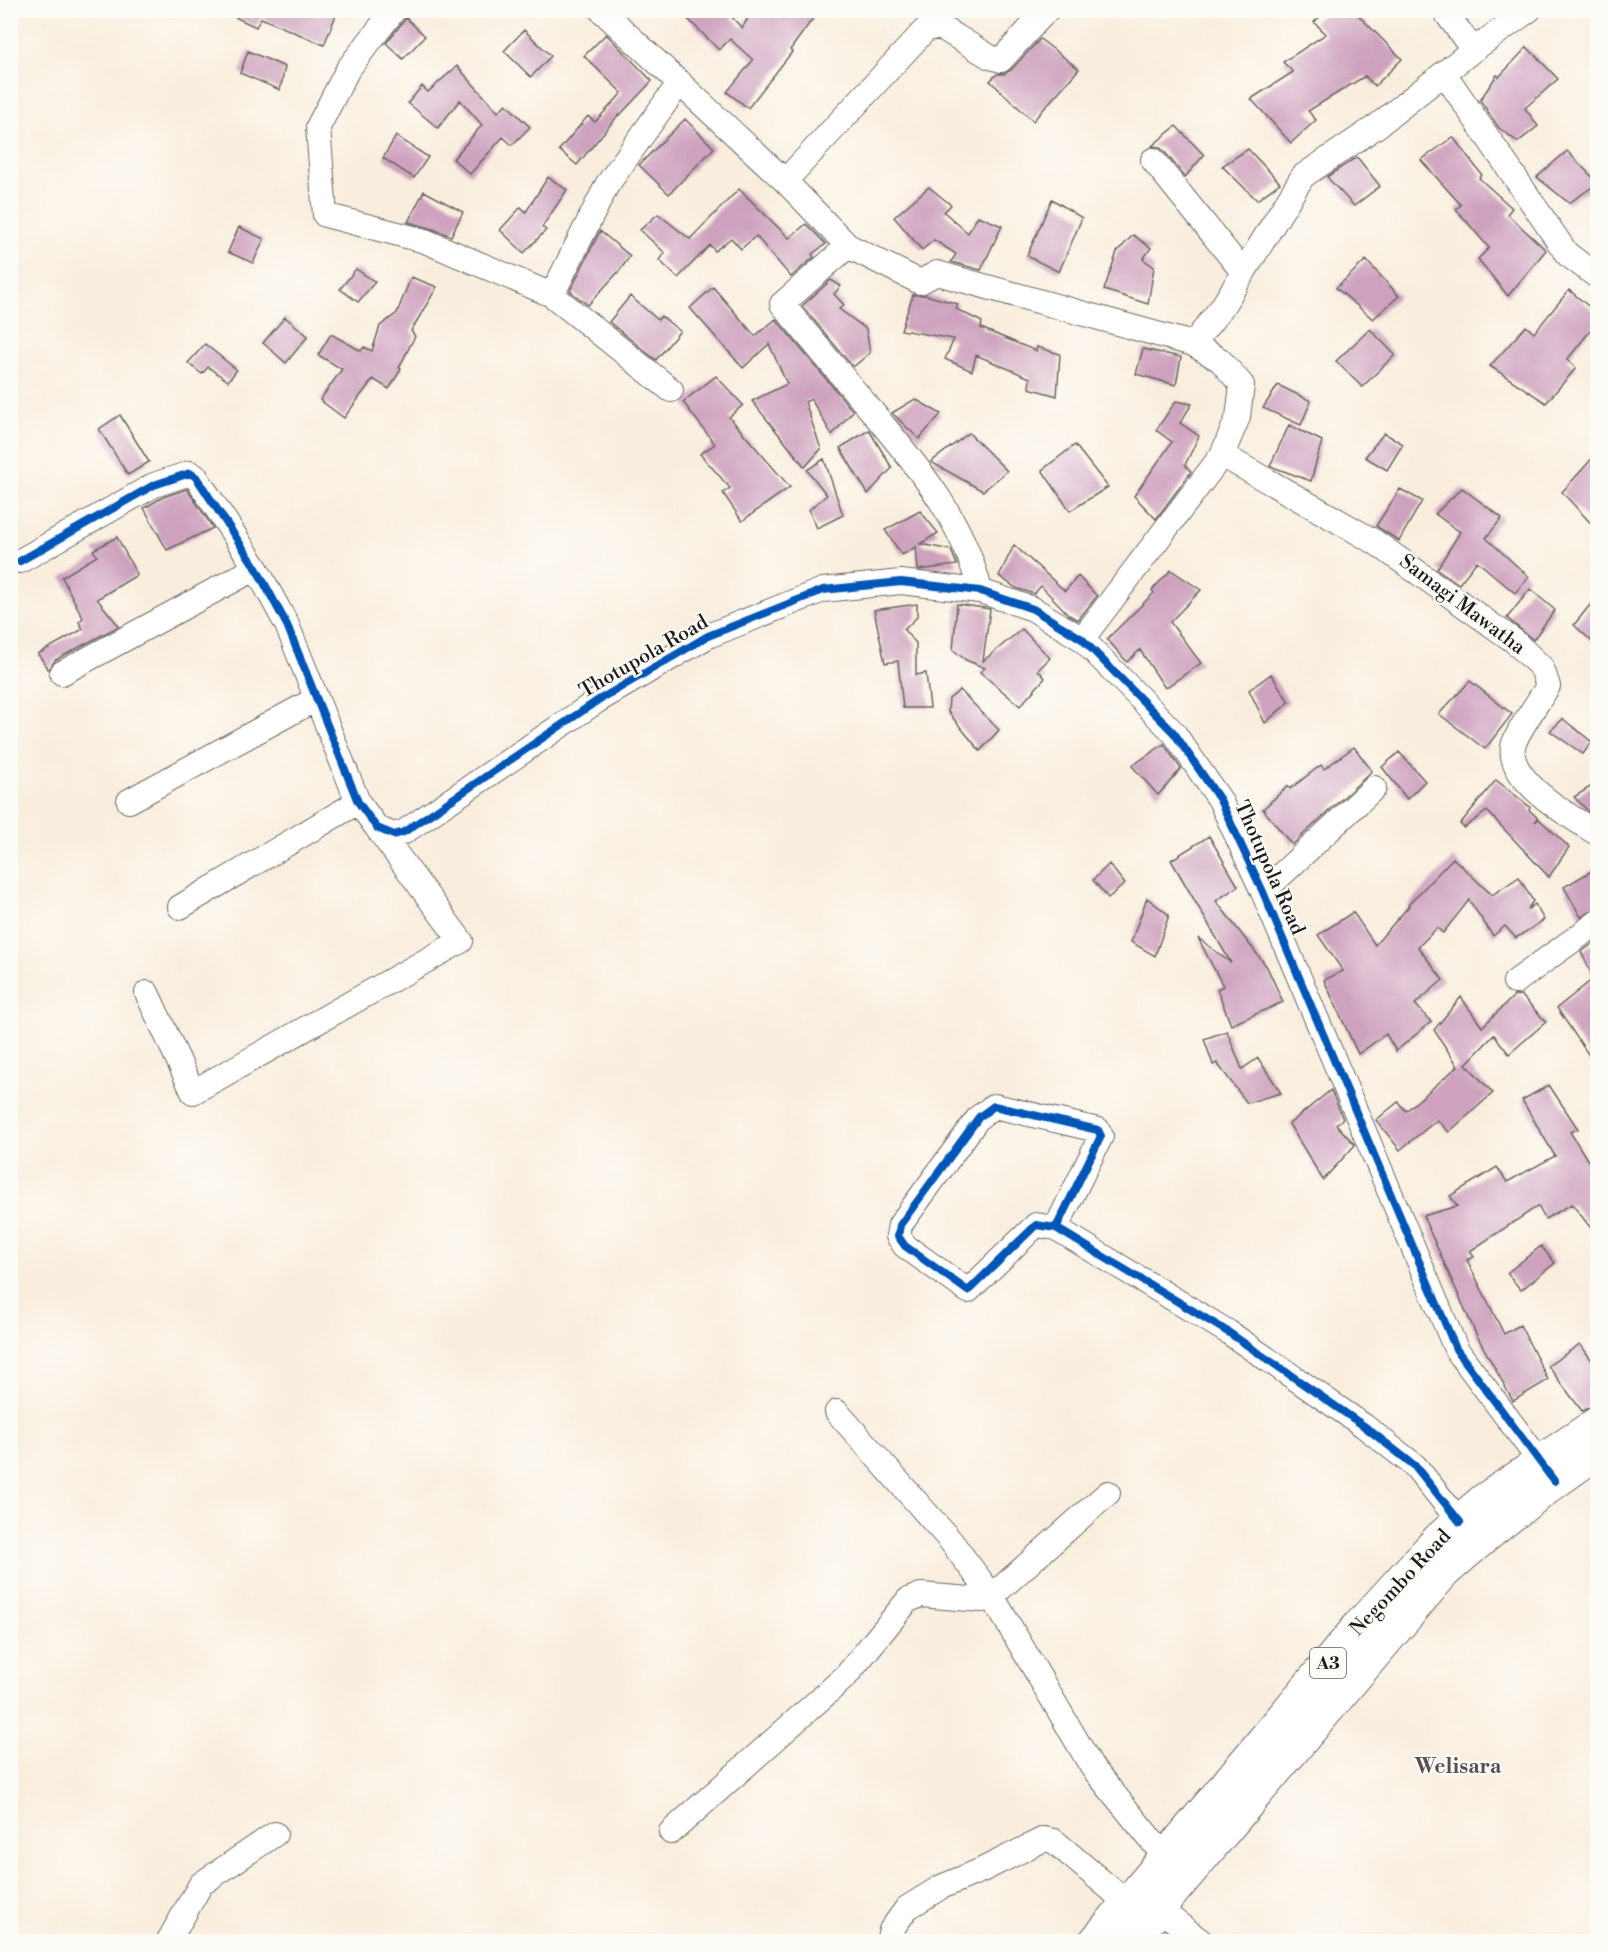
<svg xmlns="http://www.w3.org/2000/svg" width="1608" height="1952" viewBox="0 0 1608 1952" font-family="'Libre Bodoni',serif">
<rect width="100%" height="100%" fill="#fdfcf7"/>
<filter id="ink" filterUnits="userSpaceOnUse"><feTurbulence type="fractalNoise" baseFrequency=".0167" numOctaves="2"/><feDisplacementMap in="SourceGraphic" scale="12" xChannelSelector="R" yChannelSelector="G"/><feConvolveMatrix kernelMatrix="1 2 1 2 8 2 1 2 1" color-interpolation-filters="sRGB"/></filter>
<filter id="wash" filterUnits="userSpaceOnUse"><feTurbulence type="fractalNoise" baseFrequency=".008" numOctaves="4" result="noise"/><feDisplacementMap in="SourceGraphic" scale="24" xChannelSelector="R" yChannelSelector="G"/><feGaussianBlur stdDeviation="1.35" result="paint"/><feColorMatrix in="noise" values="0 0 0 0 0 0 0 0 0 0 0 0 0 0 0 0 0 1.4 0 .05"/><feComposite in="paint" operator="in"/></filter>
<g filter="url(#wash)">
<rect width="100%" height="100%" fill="#f9eede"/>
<g id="blocks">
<path fill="#cea2be" d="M220 10H338L324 45 261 18 256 27Z
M679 10H725L742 28 753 10H819L790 50 792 52 748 108 727 92 753 60 730 39 719 50Z
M1328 10H1353L1402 59 1375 86 1365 76 1308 111 1316 120 1291 143 1251 99 1293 72 1283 62 1326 34 1314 22Z
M406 18 425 36 403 59 386 43Z
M524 30 551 56 531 77 504 51Z
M606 34 652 81 620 115 619 114 577 165 559 150 588 116 595 122 622 93 584 56Z
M1040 39 1079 69 1033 121 990 81 997 74H1004L1011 70Z
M1527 47 1558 79 1525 108 1538 126 1518 142 1499 128 1480 100 1497 75 1499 77Z
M248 51 285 67 280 90 240 73Z
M457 66 498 112 506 104 530 127 512 145 503 137 470 174 453 159 482 125 460 100 438 128 408 103 422 86 428 92Z
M685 119 714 148 669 194 639 165Z
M1176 126 1204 155 1185 177 1164 151 1159 147 1152 146Z
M396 136 428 157 414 178 383 158Z
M1453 137 1482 175 1479 178 1512 208 1507 214 1546 250 1508 296 1478 259 1489 248 1456 209 1461 205 1421 160Z
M1248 149 1280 183 1257 200 1222 166Z
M1567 151 1598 183 1569 203 1537 177Z
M1357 157 1380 186 1354 206 1327 177Z
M548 177 567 190 542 227 546 230 524 253 500 230 521 207 526 212Z
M929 187 951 205 944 212 968 233 978 216 1002 226 981 270 951 262 956 254 934 240 922 250 894 217Z
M739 189 789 238 806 224 826 244 812 254 814 257 791 277 756 236 741 249 731 238 715 251 710 245 678 278 659 260 665 253 640 230 658 214 690 239Z
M424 191 463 212 451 236 430 228 408 222Z
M1052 199 1082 218 1059 272 1027 256Z
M239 227 264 239 253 263 228 252Z
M600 231 630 256 621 269 588 305 570 291Z
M1133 235 1151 248 1143 259 1154 267 1148 304 1104 290 1117 252Z
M1366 260 1399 296 1373 319 1336 288Z
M356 269 375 282 358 302 340 289Z
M411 277 437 287 411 331 415 336 399 368 401 369 389 389 373 379 344 418 320 400 342 369 318 355 331 334 361 351 364 347 372 351 380 326 397 313Z
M831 280 841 286 834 294 844 305 839 309 866 329 870 353 853 367 802 306Z
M713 287 755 336 776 319 853 411 832 435 811 399 805 402 821 449 805 467 752 401 787 384 769 344 743 368 690 308Z
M1569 290 1598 314V321L1567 360 1576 368 1546 403 1490 366 1526 326 1534 333Z
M913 295H925L958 304 956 309 982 322 981 328 1036 351 1037 347 1060 354 1057 396 1029 388 1030 378 976 355 972 371 945 359 954 339 901 330Z
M630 296 658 320 661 316 680 331 656 360 609 322Z
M285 317 308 336 286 363 263 343Z
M1370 329 1395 355 1362 387 1336 361Z
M205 344 237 370 228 381 208 367 202 374 188 363Z
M1143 349 1181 357 1176 385 1136 374Z
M716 376 743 405 729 417 790 487 742 521 723 493 730 488 700 454 715 444 683 402Z
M1278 385 1311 401 1301 425 1263 408Z
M915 399 941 414 919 439 892 413Z
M1176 401 1192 404 1180 423 1199 436 1185 465 1191 472 1156 519 1134 496 1172 442 1156 430Z
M120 415 149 462 128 475 99 429Z
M1289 425 1322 441 1311 481 1270 466Z
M869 430 892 468 868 494 840 448Z
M969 433 1007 471 983 491 931 462Z
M1384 433 1403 444 1387 470 1365 457Z
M1075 445 1108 487 1070 511 1042 470Z
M1598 452V531L1562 492Z
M824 459 843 515 817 528 809 510 827 495 807 470Z
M1462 488 1502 518 1486 538 1529 577 1515 593 1477 561 1459 584 1437 569 1460 532 1435 514Z
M187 489 213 528 167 550 144 508 163 497Z
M1400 489 1422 501 1399 541 1376 526Z
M920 511 938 533 920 544 951 550 957 565 918 570 916 547 902 555 885 530Z
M117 537 137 575 97 599 119 626 55 660 49 670 38 654 83 629 79 622 83 618 62 577 97 556 93 550Z
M1014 545 1065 591 1078 576 1097 596 1078 620 1069 615 1041 586 1034 594 1016 588 999 576Z
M1171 570 1201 590 1170 622 1201 663 1165 688 1140 650 1127 662 1107 639 1154 593 1152 590Z
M1530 589 1555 610 1533 640 1507 618Z
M1598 595V647L1574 625Z
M917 604V617L904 630 916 643V675L926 673 930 708H903L898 661 885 663 874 610Z
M957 604 990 609 983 661 1022 629 1050 658 1038 670 1045 678 1020 706 980 672 985 668 966 660 953 650Z
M1271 674 1289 702 1265 723 1249 690Z
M1470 681 1512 714 1485 749 1439 714Z
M960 690 999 730 980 751 948 712 949 699Z
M1563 719 1592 742 1583 754 1550 731Z
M1164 744 1181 769 1158 795 1132 766Z
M1354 747 1372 771 1292 845 1263 809 1288 786 1290 789 1321 765 1324 769Z
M1399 752 1425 781 1407 799 1382 767Z
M1496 780 1530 807 1529 810 1538 818 1535 822 1539 819 1569 847 1549 877 1487 811 1464 828 1460 824Z
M1598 782V817L1589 812 1574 797Z
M1209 836 1238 886 1216 901 1267 967 1283 1002 1231 1025 1217 989 1223 986 1198 938 1231 963 1171 860Z
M1453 858 1492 895 1519 877 1533 901 1528 909 1535 904 1544 920 1516 938 1505 926 1493 936 1469 900 1443 933 1437 928 1418 947 1443 980 1415 1004 1431 1022 1396 1051 1386 1034 1358 1054 1324 980 1343 971 1318 935 1353 912 1375 945 1409 906 1408 905Z
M1109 864 1125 884 1108 898 1093 880Z
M1598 867V908L1581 917 1564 887Z
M1147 898 1169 915 1155 956 1131 942Z
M1598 940V1069L1557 1008 1594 978 1581 952Z
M1521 995 1546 1022 1509 1054 1494 1035 1466 1064 1493 1093 1449 1132 1437 1120 1400 1150 1376 1120 1398 1102 1406 1111 1458 1066 1434 1030 1461 997 1482 1027 1514 996Z
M1227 1031 1242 1069 1258 1058 1281 1093 1247 1103 1217 1063 1213 1065 1204 1039Z
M1549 1085 1578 1129 1570 1132 1598 1177V1237L1572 1204 1545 1219 1538 1206 1470 1251 1474 1257 1467 1260 1504 1334 1520 1325 1548 1380 1513 1401 1476 1334 1423 1216 1457 1206 1450 1196 1497 1167 1507 1182 1555 1156 1522 1100Z
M1331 1090 1343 1119 1336 1124 1355 1145 1323 1180 1289 1124Z
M1541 1246 1555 1263 1521 1290 1507 1273Z
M1580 1344 1598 1369V1403L1582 1411 1548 1366Z"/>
</g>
</g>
<g filter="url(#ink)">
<use href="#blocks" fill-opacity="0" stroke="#696660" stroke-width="1.5"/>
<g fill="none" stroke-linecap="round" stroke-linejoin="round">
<g stroke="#696660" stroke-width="26">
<path id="minor" d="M394 10 348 69 318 127 325 215 425 241 552 295 671 390
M601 10 785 181 848 246 782 304C811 339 840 374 870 409 916 465 963 518 980 591
M1444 10 1473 50
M1444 73 1567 254 1598 277
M1153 160 1243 272
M785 181 925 30 939 26 990 57 1001 60 1047 10
M848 246 920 282 937 273 1193 344 1220 360 1242 385 1238 417 1222 455 1082 639
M552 295 607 185 680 82
M1193 344 1222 307 1303 176 1377 126 1473 50 1529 10
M1222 455 1375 542 1514 641 1542 668 1548 686C1539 701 1520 727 1514 743 1502 779 1573 818 1598 834
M20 561 154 485 190 473 196 477 256 568 287 625 358 802 377 828 394 835 404 832 597 701 708 636 823 590 901 582 980 591 1033 609 1082 639 1174 733 1220 800 1263 892 1456 1349 1550 1475
M62 673 256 568
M129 801 316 699
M1263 892 1374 788
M180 907 358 802
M1515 982 1598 922
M147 993 193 1092 461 941 377 828
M1056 1228 1101 1136 1098 1130 994 1106 979 1117 900 1225 898 1236 905 1246 968 1291 1036 1225 1056 1228 1228 1332 1364 1426 1415 1466 1460 1522
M837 1412 950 1540 992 1596 1092 1767 1165 1857
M671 1832 846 1676 908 1600 921 1595 982 1600 992 1596 1108 1493
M1159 1909 1202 1942
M168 1942 201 1884 275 1834
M888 1942 891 1930 907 1908 941 1887 982 1870 1044 1839 1054 1841 1127 1903"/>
</g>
<g stroke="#696660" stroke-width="35">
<path id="highway" d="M1095 1942 1360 1625 1413 1567 1440 1538 1483 1501 1598 1423
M1130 1942 1443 1573C1492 1529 1543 1489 1598 1452"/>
</g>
<use href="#minor" stroke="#fff" stroke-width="24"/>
<use href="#highway" stroke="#fff" stroke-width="33"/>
<g stroke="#fdfcf7" stroke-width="11">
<path id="cycleway" d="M20 561 154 485 190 473 196 477 256 568 287 625 358 802 377 828 394 835 404 832 597 701 708 636 823 590 901 582 980 591 1033 609 1082 639 1174 733 1220 800 1263 892 1456 1349 1554 1481
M1056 1228 1101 1136 1098 1130 994 1106 979 1117 900 1225 898 1236 905 1246 968 1291 1036 1225 1056 1228 1228 1332 1364 1426 1415 1466 1460 1522"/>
</g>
<use href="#cycleway" stroke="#0057b8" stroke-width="8"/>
</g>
</g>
<g text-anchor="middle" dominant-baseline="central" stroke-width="4.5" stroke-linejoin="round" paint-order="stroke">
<rect fill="#fdfcf7" stroke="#605f5e" stroke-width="1.5" x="1310" y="1648" width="36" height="30" rx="4.5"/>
<g font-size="18" font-weight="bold" fill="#1c1c1c">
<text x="1328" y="1663">A3</text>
</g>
<g font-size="20" fill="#1c1c1c" stroke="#fdfcf7">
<text transform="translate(1462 605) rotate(37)">Samagi Mawatha</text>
<text transform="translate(644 657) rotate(-30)">Thotupola Road</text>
<text transform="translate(1269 868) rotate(66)">Thotupola Road</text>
<text transform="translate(1401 1583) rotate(-47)">Negombo Road</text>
</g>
<g font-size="21" font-weight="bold" fill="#5a4b55" stroke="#fdfcf7">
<text x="1458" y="1767">Welisara</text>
</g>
</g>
<rect width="1608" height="1952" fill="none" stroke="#fdfcf7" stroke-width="36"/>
</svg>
